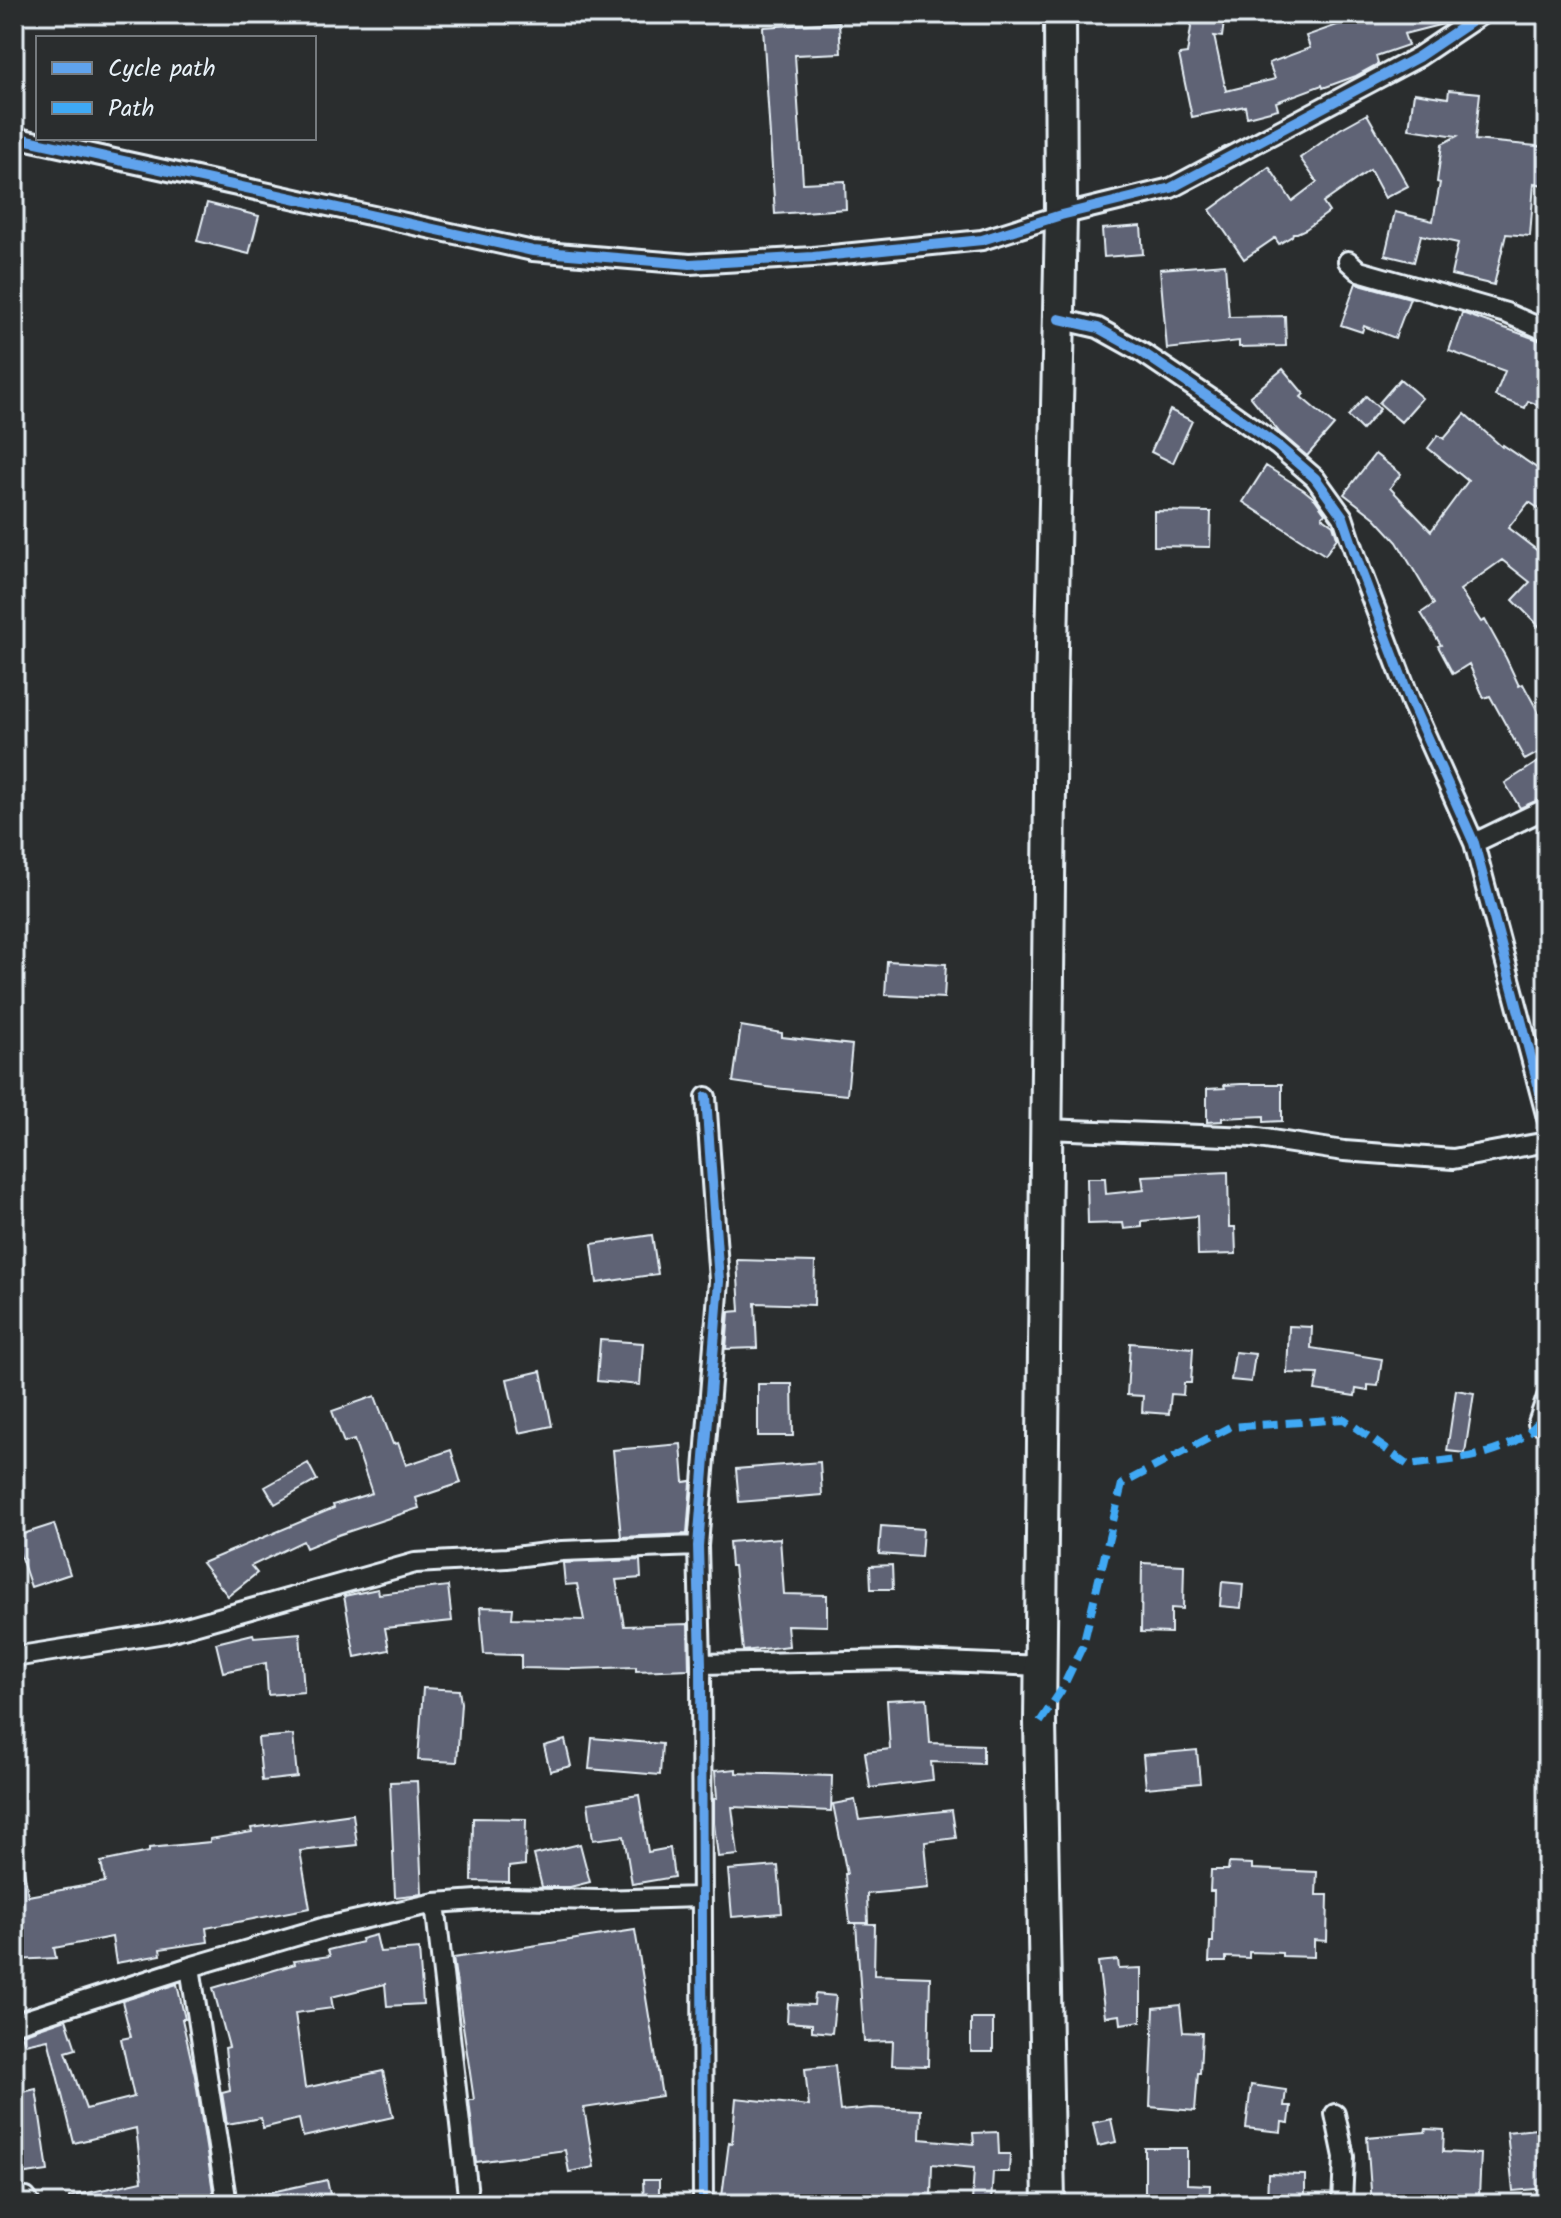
<svg xmlns="http://www.w3.org/2000/svg" width="1561" height="2218" viewBox="0 0 1561 2218" font-family="Kalam,sans-serif">
<rect width="100%" height="100%" fill="#2a2d2e"/>
<filter id="ink" filterUnits="userSpaceOnUse"><feTurbulence type="fractalNoise" baseFrequency=".0125" numOctaves="2"/><feDisplacementMap in="SourceGraphic" scale="16" xChannelSelector="R" yChannelSelector="G"/><feConvolveMatrix kernelMatrix="1 2 1 2 8 2 1 2 1" color-interpolation-filters="sRGB"/></filter>
<g filter="url(#ink)">
<path fill="#5f6375" stroke="#e8f1f8" stroke-width="2" d="M1193 14H1225L1222 37 1214 36 1226 91 1275 79 1269 63 1310 48 1306 36 1343 23 1340 14H1364L1365 20 1381 14H1460L1447 23 1404 34 1408 45 1376 56 1378 64 1356 76 1323 88 1322 85 1276 102 1278 109 1247 117 1245 106 1192 117 1179 55 1187 54Z
M839 22 841 53 795 55 803 183 845 181 846 209 775 214 763 27Z
M1449 90 1480 93 1475 140 1547 147V186L1534 183 1530 236 1506 234 1494 285 1451 275 1458 243 1421 235 1414 262 1385 255 1395 212 1433 221 1440 183 1437 182 1442 144 1457 136 1409 129 1414 93 1448 98Z
M1367 114 1408 186 1385 198 1370 170 1323 203 1329 212 1306 229 1297 233H1293L1292 236 1279 244 1275 238 1244 259 1210 210 1269 167 1292 201 1317 182 1300 158 1340 129Z
M207 203 259 216 249 254 197 241Z
M1141 226 1143 254 1104 257 1102 229Z
M1225 264 1229 317 1285 316 1286 346 1239 347V341L1167 349 1160 269Z
M1356 283 1410 298 1395 338 1364 326 1362 332 1341 325Z
M1462 313 1547 343V408L1528 401 1525 408 1495 396 1505 371 1449 351Z
M1283 369 1304 394 1301 397 1334 425 1307 456 1279 432 1250 396Z
M1400 379 1422 398 1401 422 1379 403Z
M1366 396 1380 409 1362 430 1348 416Z
M1170 410 1192 421 1173 463 1151 452Z
M1465 414 1502 447 1503 445 1547 475V514L1529 502 1508 528 1547 558V634L1513 600 1530 582 1502 560 1460 590 1481 622 1485 620 1506 658 1519 686 1523 684 1547 728V748L1525 760 1490 696 1484 698 1469 664 1453 674 1438 646 1441 645 1421 613 1434 604 1397 542 1375 518 1344 494 1375 454 1401 474 1390 488 1431 531 1468 481 1428 448 1438 435 1444 439Z
M1266 466 1304 490 1315 499 1325 513 1322 517 1333 525 1337 538 1325 555 1243 502Z
M1154 511 1211 512 1210 547 1154 546Z
M1538 762 1547 776V796L1520 808 1505 783Z
M887 961 946 964 944 998 885 995Z
M741 1026 782 1033V1037L852 1045 847 1095 774 1088 733 1082Z
M1241 1084H1282V1121L1264 1122V1116L1222 1118V1121L1207 1122V1089L1225 1088 1224 1085Z
M1228 1172 1229 1227H1235L1236 1254 1198 1255 1197 1216 1142 1221V1227L1124 1229 1123 1223 1088 1224 1087 1178H1105L1106 1194 1144 1190 1142 1176Z
M652 1235 658 1274 597 1283 592 1244Z
M737 1260 815 1262 814 1305 755 1303 757 1348 726 1349 729 1312 740 1311Z
M1289 1326 1312 1327 1311 1348 1382 1359 1378 1386 1368 1385V1391L1356 1389 1355 1396 1315 1390 1318 1374 1287 1373Z
M600 1340 643 1343 640 1385 597 1381Z
M1130 1343 1193 1348 1191 1383H1184L1183 1395 1171 1394 1169 1414 1142 1412 1143 1396 1127 1395Z
M1235 1352 1255 1354 1251 1382 1231 1380Z
M541 1371 552 1426 519 1433 507 1379Z
M758 1384H792L793 1436H758Z
M1456 1390 1474 1393 1465 1453 1447 1451Z
M375 1396 393 1444 398 1443 406 1465 451 1450 461 1483 416 1498 419 1508 338 1535 306 1548 303 1541 251 1566 257 1573 228 1596 202 1563 334 1508 333 1505 372 1493 354 1440 344 1443 332 1411Z
M681 1444 684 1482 691 1481V1483L687 1534 621 1537 613 1450Z
M820 1462 822 1495 739 1502 736 1469Z
M308 1463 317 1480 275 1504 265 1487Z
M54 1524 70 1574 31 1587 14 1537Z
M881 1526 923 1529 921 1557 879 1554Z
M780 1538 784 1594 827 1595V1626L787 1625 789 1646 743 1651 734 1566H731L729 1542Z
M640 1560 641 1578 616 1580 624 1626 688 1624 689 1669 636 1671V1667L574 1669 521 1668V1655L484 1654 480 1607 513 1608 512 1618 584 1620 577 1584 565 1585 563 1563Z
M1142 1563 1184 1565 1183 1609 1171 1608V1633L1141 1632Z
M892 1565 893 1589H871L870 1566Z
M1222 1582 1243 1584 1241 1608 1220 1606Z
M448 1586 452 1621 385 1628 389 1650 355 1657 344 1596 378 1589 379 1594Z
M300 1633 304 1692 268 1695 266 1663 223 1672 216 1643 253 1634 254 1637Z
M423 1688 459 1690 461 1703 457 1762 418 1760Z
M927 1698 930 1743 983 1745V1764L931 1762 933 1780 870 1788 865 1752 890 1749 887 1700Z
M293 1735 297 1777 262 1781 258 1738Z
M592 1738 662 1744 660 1775 589 1769Z
M565 1740 571 1766 550 1771 544 1746Z
M1197 1750 1200 1783 1146 1788 1143 1755Z
M736 1769V1773L832 1776 831 1811 732 1807 738 1855 718 1857 714 1823V1799L717 1798 715 1771Z
M417 1781 422 1894 395 1897 390 1782Z
M639 1795 648 1852 670 1848 674 1877 632 1884 624 1836 593 1840 588 1803Z
M855 1800 859 1820 952 1810 956 1838 925 1842 929 1888 867 1894 868 1923H850L845 1874H847L833 1804Z
M353 1814 357 1845 300 1851 310 1908 206 1928 208 1942 160 1949 161 1955 116 1963 112 1937 54 1948 56 1958 14 1960V1863L23 1862 28 1896 105 1882 101 1862 149 1852V1848L210 1842V1839L252 1832 251 1828Z
M473 1818 526 1819 525 1865 509 1867V1882L472 1881Z
M580 1844 590 1882 570 1887H542L534 1855Z
M1229 1863 1252 1864V1869L1317 1872 1316 1895H1328L1327 1941 1314 1940V1957L1282 1956V1953L1249 1952V1958L1226 1957V1962H1209L1210 1942H1213L1214 1891H1210L1211 1870H1228Z
M778 1866 782 1913 732 1917 728 1870Z
M856 1923 875 1924 874 1975 930 1977 928 2066 892 2065 893 2041 864 2042Z
M635 1930 662 2096 584 2108 594 2167 569 2172 565 2150 476 2162 469 2100H474L453 1958Z
M376 1935 380 1952 419 1949 423 2004 387 2006 385 1984 331 1997 333 2008 295 2013 305 2088 383 2071 393 2117 303 2137 299 2119 263 2128 261 2118 227 2124 222 2093 230 2091 225 2048 229 2047 213 1988 295 1964 294 1961 330 1956 328 1950 362 1942 361 1939Z
M1118 1960 1119 1969 1141 1968V2021L1121 2024 1120 2015 1105 2017 1098 1962Z
M177 1984 185 2019H182L195 2076 215 2204H151L150 2195 109 2204H70L69 2197 142 2181 136 2128 74 2143 48 2039 25 2044 22 2034 66 2019 76 2049 66 2052 86 2109 134 2097 121 2039 131 2037 122 2001Z
M815 1994 836 1996 832 2033 812 2031V2024L787 2022 788 2004 814 2005Z
M1180 2005 1183 2032 1202 2033 1200 2073H1198L1195 2111 1150 2107 1154 2008Z
M971 2019H993V2052H971Z
M835 2066 840 2111 871 2108 921 2110 920 2139 974 2144 973 2133 998 2132 999 2154H1010L1009 2172H993L991 2203 972 2202 974 2168 932 2164 931 2198 918 2204H721L729 2142 732 2143 736 2098 809 2106 805 2069Z
M1251 2085 1286 2090 1284 2106H1291L1289 2123 1282 2122 1281 2132 1246 2128Z
M36 2089 48 2171 19 2175V2173L14 2174V2094Z
M1111 2119 1116 2142 1098 2146 1093 2123Z
M1545 2128 1547 2188 1513 2191 1507 2132Z
M1426 2129 1444 2130 1443 2152 1481 2154 1479 2196 1442 2194V2204H1372L1367 2137 1425 2132Z
M1145 2148H1187V2184L1210 2185 1209 2204H1145Z
M1268 2174 1305 2175V2204H1267Z
M327 2180 332 2204H248V2197Z
M643 2180H659V2204H644Z"/>
<g fill="none" stroke-linecap="round" stroke-linejoin="round">
<g stroke="#e8f1f8" stroke-width="24">
<path id="minor" d="M14 137 533 251 690 264 813 257 982 240 1061 215 1171 188 1418 57 1482 14
M1348 261 1359 271 1506 313 1547 331
M1059 319 1098 328 1143 353 1226 409 1278 446 1315 478 1343 517 1361 571 1411 702 1474 843 1547 1118
M1474 843 1547 808
M1046 1129 1252 1137 1344 1151 1453 1159 1547 1142
M1538 1423 1547 1397
M14 1657 165 1633 415 1563 507 1558 562 1551 698 1546
M701 1664 897 1660 1041 1666
M435 1903 469 2204
M190 1967 227 2204
M14 2022H19L190 1967 326 1927 435 1903 506 1898 599 1900 700 1897
M1335 2114 1344 2157 1342 2204
M14 2198H26L30 2204
M703 2204 701 1664 698 1546 719 1281 706 1097"/>
</g>
<g stroke="#e8f1f8" stroke-width="36">
<path id="primary" d="M1049 2204 1040 1722 1051 695 1061 215 1060 14"/>
</g>
<use href="#minor" stroke="#2a2d2e" stroke-width="18"/>
<use href="#primary" stroke="#2a2d2e" stroke-width="30"/>
<path stroke="#3fa9f5" stroke-width="8" stroke-dasharray="16 8" stroke-linecap="butt" d="M1040 1722 1061 1691 1083 1645 1122 1484 1230 1427 1344 1419 1408 1465C1452 1459 1506 1459 1538 1423"/>
<g stroke="#2a2d2e" stroke-width="15">
<path id="cycleway" d="M14 137 533 251 690 264 813 257 982 240 1061 215 1171 188 1418 57 1482 14
M1059 319 1098 328 1143 353 1226 409 1278 446 1315 478 1343 517 1361 571 1411 702 1474 843 1547 1118
M703 2204 701 1664 698 1546 719 1281 706 1097"/>
</g>
<use href="#cycleway" stroke="#60a3ed" stroke-width="10"/>
</g>
</g>
<rect width="1561" height="2218" fill="none" stroke="#2a2d2e" stroke-width="48"/>
<rect x="24" y="24" width="1513" height="2170" fill="none" stroke="#e8f1f8" stroke-width="3" filter="url(#ink)"/>
<rect x="36" y="36" width="280" height="104" fill="#2a2d2e" stroke="#767b7f" stroke-width="2"/>
<rect x="52" y="62" width="40" height="12" fill="#60a3ed" stroke="#767b7f" stroke-width="2"/>
<text x="108" y="76" font-size="24" fill="#e8f1f8">Cycle path</text>
<rect x="52" y="102" width="40" height="12" fill="#3fa9f5" stroke="#767b7f" stroke-width="2"/>
<text x="108" y="116" font-size="24" fill="#e8f1f8">Path</text>
</svg>
